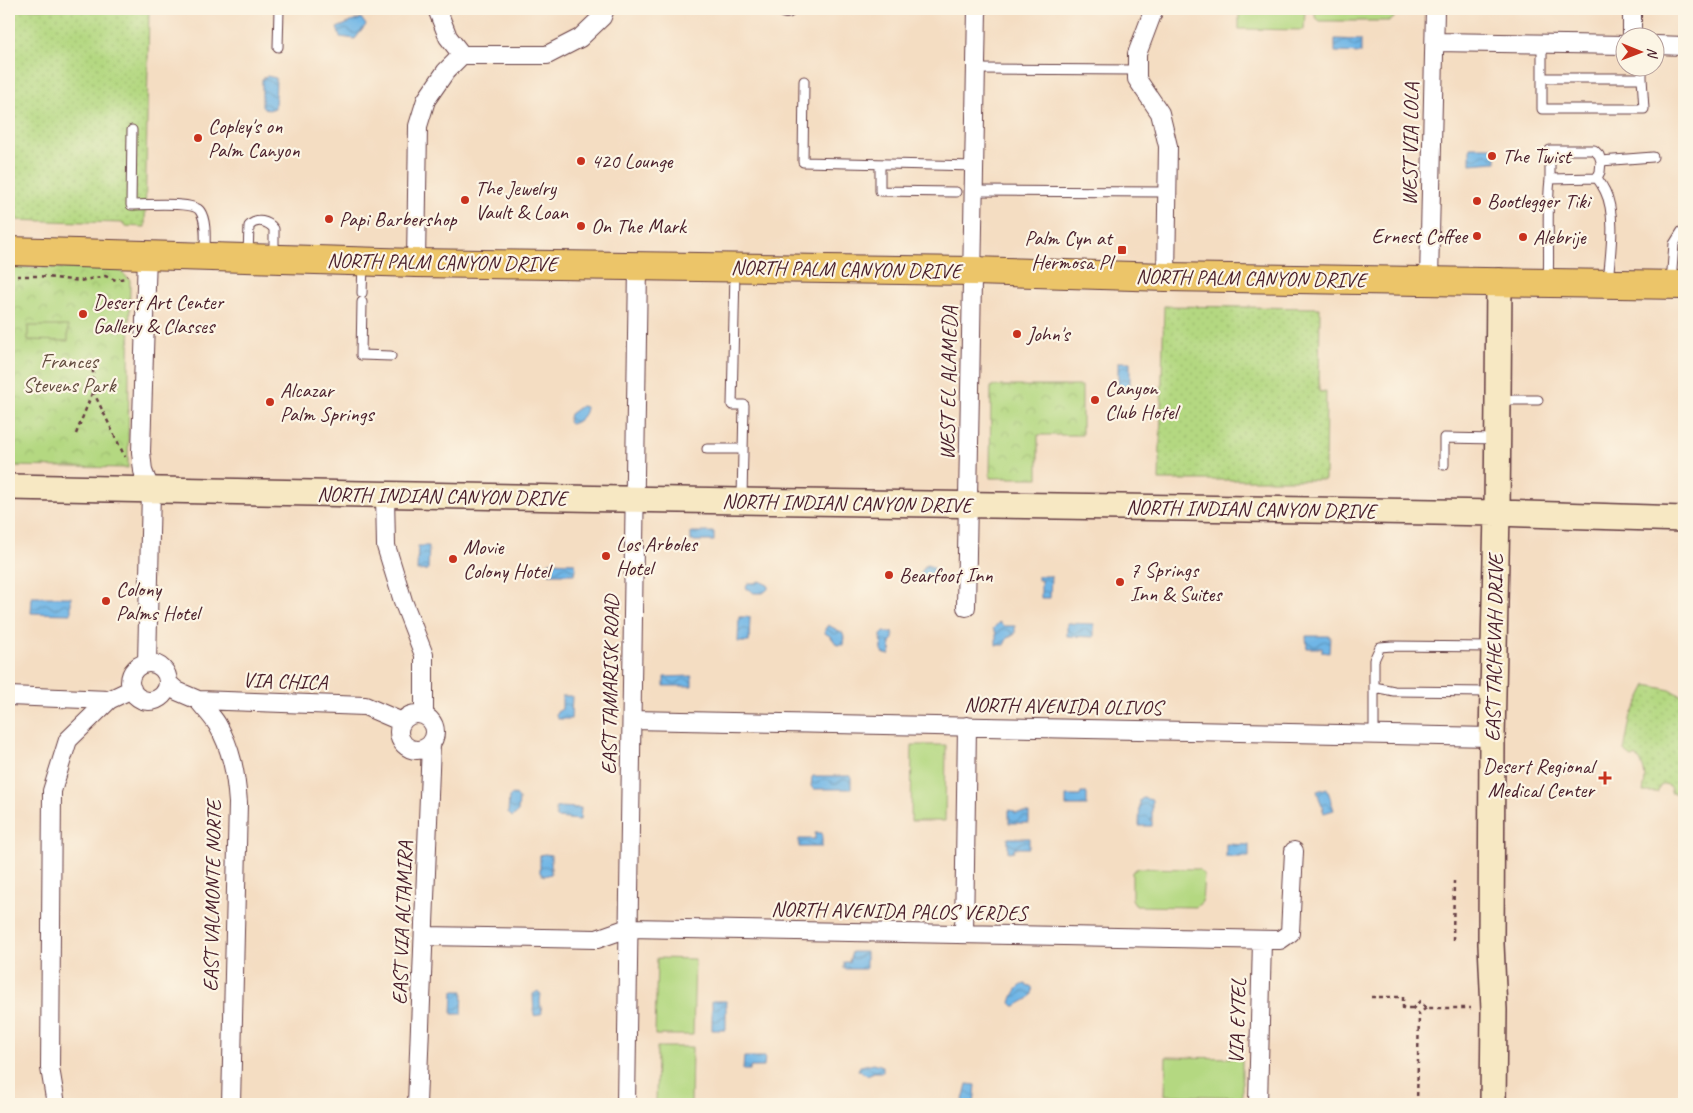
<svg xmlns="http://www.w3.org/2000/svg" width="1693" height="1113" viewBox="0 0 1693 1113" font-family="Caveat,sans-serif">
<defs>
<pattern id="grass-dots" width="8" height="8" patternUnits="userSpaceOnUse" patternTransform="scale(1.25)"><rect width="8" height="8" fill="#b4d881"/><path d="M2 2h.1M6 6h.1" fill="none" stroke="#9cb970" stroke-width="1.8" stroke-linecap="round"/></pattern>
<pattern id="park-crowns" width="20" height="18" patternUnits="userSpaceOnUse" patternTransform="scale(1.25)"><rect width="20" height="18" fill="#b4d881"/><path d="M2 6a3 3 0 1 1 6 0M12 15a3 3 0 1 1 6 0" fill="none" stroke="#9cb970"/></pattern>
<pattern id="water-waves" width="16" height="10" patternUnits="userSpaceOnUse" patternTransform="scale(1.25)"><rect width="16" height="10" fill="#6fb6e6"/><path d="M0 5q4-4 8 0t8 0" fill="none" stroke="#5d93bb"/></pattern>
</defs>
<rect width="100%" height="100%" fill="#fcf5e5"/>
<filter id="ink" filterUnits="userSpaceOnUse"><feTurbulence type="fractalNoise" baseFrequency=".02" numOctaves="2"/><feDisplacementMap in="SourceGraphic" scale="10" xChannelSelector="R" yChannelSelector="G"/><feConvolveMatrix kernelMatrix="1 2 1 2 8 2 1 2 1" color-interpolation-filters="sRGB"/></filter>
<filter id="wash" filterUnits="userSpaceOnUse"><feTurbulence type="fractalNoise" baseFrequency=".0096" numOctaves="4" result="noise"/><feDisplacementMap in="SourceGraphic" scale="20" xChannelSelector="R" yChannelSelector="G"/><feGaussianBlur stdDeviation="1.12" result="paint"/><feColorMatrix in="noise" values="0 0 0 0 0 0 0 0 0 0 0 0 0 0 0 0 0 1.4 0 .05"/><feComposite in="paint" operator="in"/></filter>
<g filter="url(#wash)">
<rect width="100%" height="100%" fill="#f4ddc2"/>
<path fill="url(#grass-dots)" stroke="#7f7c56" d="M9 9H149L145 227 124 226V223L9 220Z
M1164 306 1320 308 1319 392 1326 391 1325 480H1159Z
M1647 685 1670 690 1680 695 1684 696V793H1671V788L1666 784 1660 786 1658 792H1643C1646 778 1646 767 1636 756L1633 758 1624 751 1630 719Z"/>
<path fill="url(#park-crowns)" stroke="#7f7c56" d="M9 267 118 269 130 280 128 468 9 466Z
M991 386H1082V435H1038V478H990Z"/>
<path fill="#b4d881" stroke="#7f7c56" d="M1239 9H1305L1304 30 1239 29Z
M1315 9H1394V18L1390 21H1320L1315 17Z
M28 326H68V341L28 340Z
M912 745H946L945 821H911Z
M1138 868 1198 869 1204 875 1202 902 1196 907 1136 906 1132 899V872Z
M657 958 695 959 693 1035H655Z
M657 1047H692L691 1104H656Z
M1166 1057 1242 1058V1097L1165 1095Z"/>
<path fill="url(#water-waves)" stroke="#5c6a88" d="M361 18 366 25 355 39 340 37 337 28Z
M1335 39 1361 40V53L1335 52Z
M267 76 276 78 275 108 269 110 262 107V79Z
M1470 147H1496V162L1470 164Z
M1118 362H1130V391H1118Z
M581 406 586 407C586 415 578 423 570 424L568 422 570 414Z
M691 532H714V541H691Z
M418 546H429L428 570 417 571Z
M549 562 575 563 576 569 575 574H549L547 568Z
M927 565 933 567 935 572 924 584 919 583 918 578 925 566Z
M1038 576H1051L1050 598H1041V580H1038Z
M759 581 768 585V589L763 593H754L746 588 748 583H755Z
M32 597H71V614L31 613Z
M739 617H750L749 642H738Z
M999 622 1004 626H1015V634L1008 637 1004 645H996V633L993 629Z
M1067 623 1094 624V637L1067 636Z
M828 625 843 633 844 637 843 645H837L831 637 825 633V629Z
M884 632 893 633V639L891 641 890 653 889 655 884 654 882 652 881 635Z
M1306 636H1330L1329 653 1322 652V648H1307Z
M692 676V686H664V677Z
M562 696H572L571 719H558L556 716 557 712 562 709Z
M813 776H851V789H813L811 786 812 777Z
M1327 788 1334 810 1324 813 1317 791Z
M1081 793H1087V806H1066V796H1080Z
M516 794 519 799 518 812 512 817 508 813 509 797 512 795Z
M1143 798 1152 800V826H1139L1140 800Z
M558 807 581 808 580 820 556 818V808Z
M1009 810 1014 811 1015 813H1029V823H1009Z
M815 833H822V847H799V839H815Z
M1008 838H1029V848H1014V851L1008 852Z
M1226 844 1249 845V857H1226Z
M545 854 551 855V874L544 876 540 873V855Z
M852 952H866V969H844V962H849Z
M1025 984 1032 987C1035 999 1024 1000 1016 1006H1014L1011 1003C1013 995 1017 986 1025 984Z
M453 991H463L462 1014H452Z
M538 991 541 994 540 1002 542 1013 539 1015 534 1016 533 994Z
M712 1001H726V1030H712Z
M744 1057H765L764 1067H750V1070H743Z
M874 1063 883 1066V1072H874L867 1075 858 1070 860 1066Z
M967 1084 976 1085 974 1104H962Z"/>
</g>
<g filter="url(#ink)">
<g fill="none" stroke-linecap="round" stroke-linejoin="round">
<g stroke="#643c42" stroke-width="11">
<path id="lane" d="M1542 44V109H1644L1642 78H1542
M278 47 279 9
M1642 68V78
M976 69 1137 70
M804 81 803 162 975 166
M132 130 131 205C144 205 194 201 200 211 207 221 205 241 205 253
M1601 161 1600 172 1597 178 1550 179V150H1594L1599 155 1601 161 1653 157
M880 164V191L956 192
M1597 178C1600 182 1603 187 1605 191 1617 215 1610 256 1608 282
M974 191 1167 192
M248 255 249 226C257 218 268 221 274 229V255
M735 271 732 405H744L742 498
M1548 281C1550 247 1546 213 1550 179
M1671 283 1674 244 1682 231
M362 293 363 264
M362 302 361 355 391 356
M1500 400H1538
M707 449H743
M1444 465V438L1497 439
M1491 692 1394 691 1374 687V660L1380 647 1392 646 1491 647
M1374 735V687"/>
</g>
<g stroke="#643c42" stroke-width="20">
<path id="street" d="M437 9 448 37 462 55
M785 9H787
M1154 9 1137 54V79L1160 113 1168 146 1166 277
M1632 38V9
M1435 42 1626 45
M1656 45 1684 46
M462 55H547L580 38 602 17 605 9
M147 254 141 452 143 471 151 491 147 663
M416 263 418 126 426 100 446 71 462 55
M1429 280 1435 9
M385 495 386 546 403 601 424 655V714
M966 607 977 9
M130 682a19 19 0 1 1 38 0a19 19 0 1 1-38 0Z
M168 683 177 691 198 700 365 706 402 722
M9 696 109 700 132 689
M198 700C204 708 212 716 217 724 232 749 236 775 238 803L231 1104
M399 732a18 18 0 1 1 36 0a18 18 0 1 1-36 0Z
M632 720 1492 737
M964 934 967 726
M424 936 597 939 628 928 1280 940 1290 933 1294 851
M56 1104 50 1068 52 791 68 740 109 700
M417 1104 431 744
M626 1104 638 266
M1258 1104 1262 940"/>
</g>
<g stroke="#643c42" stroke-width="28">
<path id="secondary" d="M9 487 620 499 1497 513 1684 519
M1493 1104 1494 1010 1491 944 1492 737 1497 513 1499 281"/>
</g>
<g stroke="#643c42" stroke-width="30">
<path id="primary" d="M9 251 416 263 973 271 1166 277 1684 285"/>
</g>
<path stroke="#643c42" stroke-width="2.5" stroke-dasharray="4 4" stroke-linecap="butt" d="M9 276H39L80 281 105 276 116 280 125 278 127 276
M93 391 125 457
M76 434 93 391V358
M1453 940 1454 881
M1371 997H1403V1008H1413
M1426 1008 1419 1014 1413 1008 1420 1001 1426 1008H1471
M1417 1104 1419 1014"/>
<use href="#lane" stroke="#fff" stroke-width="9"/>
<use href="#street" stroke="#fff" stroke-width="18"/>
<use href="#secondary" stroke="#f7e8c3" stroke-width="25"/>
<use href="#primary" stroke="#ecc569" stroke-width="28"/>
</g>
</g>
<g fill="#c8321e" stroke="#fcf5e5" stroke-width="2">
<circle cx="198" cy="138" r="5"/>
<circle cx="1492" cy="156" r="5"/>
<circle cx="581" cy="161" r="5"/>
<circle cx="465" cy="200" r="5"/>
<circle cx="1477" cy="201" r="5"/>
<circle cx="329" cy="219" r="5"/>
<circle cx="581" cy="226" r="5"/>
<circle cx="1477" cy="236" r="5"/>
<circle cx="1523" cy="237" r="5"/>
<rect x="1117" y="245" width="10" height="10" rx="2.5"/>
<circle cx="83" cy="314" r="5"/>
<circle cx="1017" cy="334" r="5"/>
<circle cx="1095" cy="400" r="5"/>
<circle cx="270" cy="402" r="5"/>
<circle cx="606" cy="556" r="5"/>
<circle cx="453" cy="559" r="5"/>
<circle cx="889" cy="575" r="5"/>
<circle cx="1120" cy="582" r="5"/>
<circle cx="106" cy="601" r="5"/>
<path d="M1602.5 770.5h5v5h5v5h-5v5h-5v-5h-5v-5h5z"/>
</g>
<g text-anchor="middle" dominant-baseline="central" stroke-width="4.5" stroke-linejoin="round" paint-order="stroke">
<g font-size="21" fill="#4a1f2b" stroke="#fcf5e5" text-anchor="start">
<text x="208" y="126">Copley's on<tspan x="208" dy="24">Palm Canyon</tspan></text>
<text x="1502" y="156">The Twist</text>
<text x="591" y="161">420 Lounge</text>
<text x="475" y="188">The Jewelry<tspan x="475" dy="24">Vault &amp; Loan</tspan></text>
<text x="1487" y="201">Bootlegger Tiki</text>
<text x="339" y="219">Papi Barbershop</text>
<text x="591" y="226">On The Mark</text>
<text x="1467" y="236" text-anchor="end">Ernest Coffee</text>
<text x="1533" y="237">Alebrije</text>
<text x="1112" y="238" text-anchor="end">Palm Cyn at<tspan x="1112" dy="24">Hermosa Pl</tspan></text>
<text x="93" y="302">Desert Art Center<tspan x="93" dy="24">Gallery &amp; Classes</tspan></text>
<text x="1027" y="334">John's</text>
<text x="1105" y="388">Canyon<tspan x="1105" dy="24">Club Hotel</tspan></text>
<text x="280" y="390">Alcazar<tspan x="280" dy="24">Palm Springs</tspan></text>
<text x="616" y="544">Los Arboles<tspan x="616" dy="24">Hotel</tspan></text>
<text x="463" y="547">Movie<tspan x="463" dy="24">Colony Hotel</tspan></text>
<text x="1130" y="570">7 Springs<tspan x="1130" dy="24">Inn &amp; Suites</tspan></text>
<text x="899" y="575">Bearfoot Inn</text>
<text x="116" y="589">Colony<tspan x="116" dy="24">Palms Hotel</tspan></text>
<text x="1594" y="766" text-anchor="end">Desert Regional<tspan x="1594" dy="24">Medical Center</tspan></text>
</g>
<g font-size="21" fill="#4a1f2b" stroke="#fcf5e5">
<text transform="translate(1410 144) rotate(-89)">WEST VIA LOLA</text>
<text transform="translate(442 262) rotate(1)">NORTH PALM CANYON DRIVE</text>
<text transform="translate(846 269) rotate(1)">NORTH PALM CANYON DRIVE</text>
<text transform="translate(1251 278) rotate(1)">NORTH PALM CANYON DRIVE</text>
<text transform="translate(948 383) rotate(-89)">WEST EL ALAMEDA</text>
<text transform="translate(442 496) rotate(1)">NORTH INDIAN CANYON DRIVE</text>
<text transform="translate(847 503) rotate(1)">NORTH INDIAN CANYON DRIVE</text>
<text transform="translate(1251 509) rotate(1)">NORTH INDIAN CANYON DRIVE</text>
<text transform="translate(1494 648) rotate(-89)">EAST TACHEVAH DRIVE</text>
<text transform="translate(285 681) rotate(2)">VIA CHICA</text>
<text transform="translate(610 685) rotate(-89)">EAST TAMARISK ROAD</text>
<text transform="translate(1063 706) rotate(1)">NORTH AVENIDA OLIVOS</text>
<text transform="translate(212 896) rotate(-89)">EAST VALMONTE NORTE</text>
<text transform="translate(899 911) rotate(1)">NORTH AVENIDA PALOS VERDES</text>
<text transform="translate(402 923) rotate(-88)">EAST VIA ALTAMIRA</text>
<text transform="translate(1237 1021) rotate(-88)">VIA EYTEL</text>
</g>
<g font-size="21" fill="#644d40" stroke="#fcf5e5">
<text x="69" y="361">Frances<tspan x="69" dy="24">Stevens Park</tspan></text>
</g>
</g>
<rect width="1693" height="1113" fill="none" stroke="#fcf5e5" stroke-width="30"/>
<g transform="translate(1640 52) rotate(91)"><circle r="24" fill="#fcf5e5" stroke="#b59f9b"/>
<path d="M0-4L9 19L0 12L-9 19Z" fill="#c8321e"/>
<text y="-8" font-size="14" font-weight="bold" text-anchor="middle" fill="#4a1f2b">N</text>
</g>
</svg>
